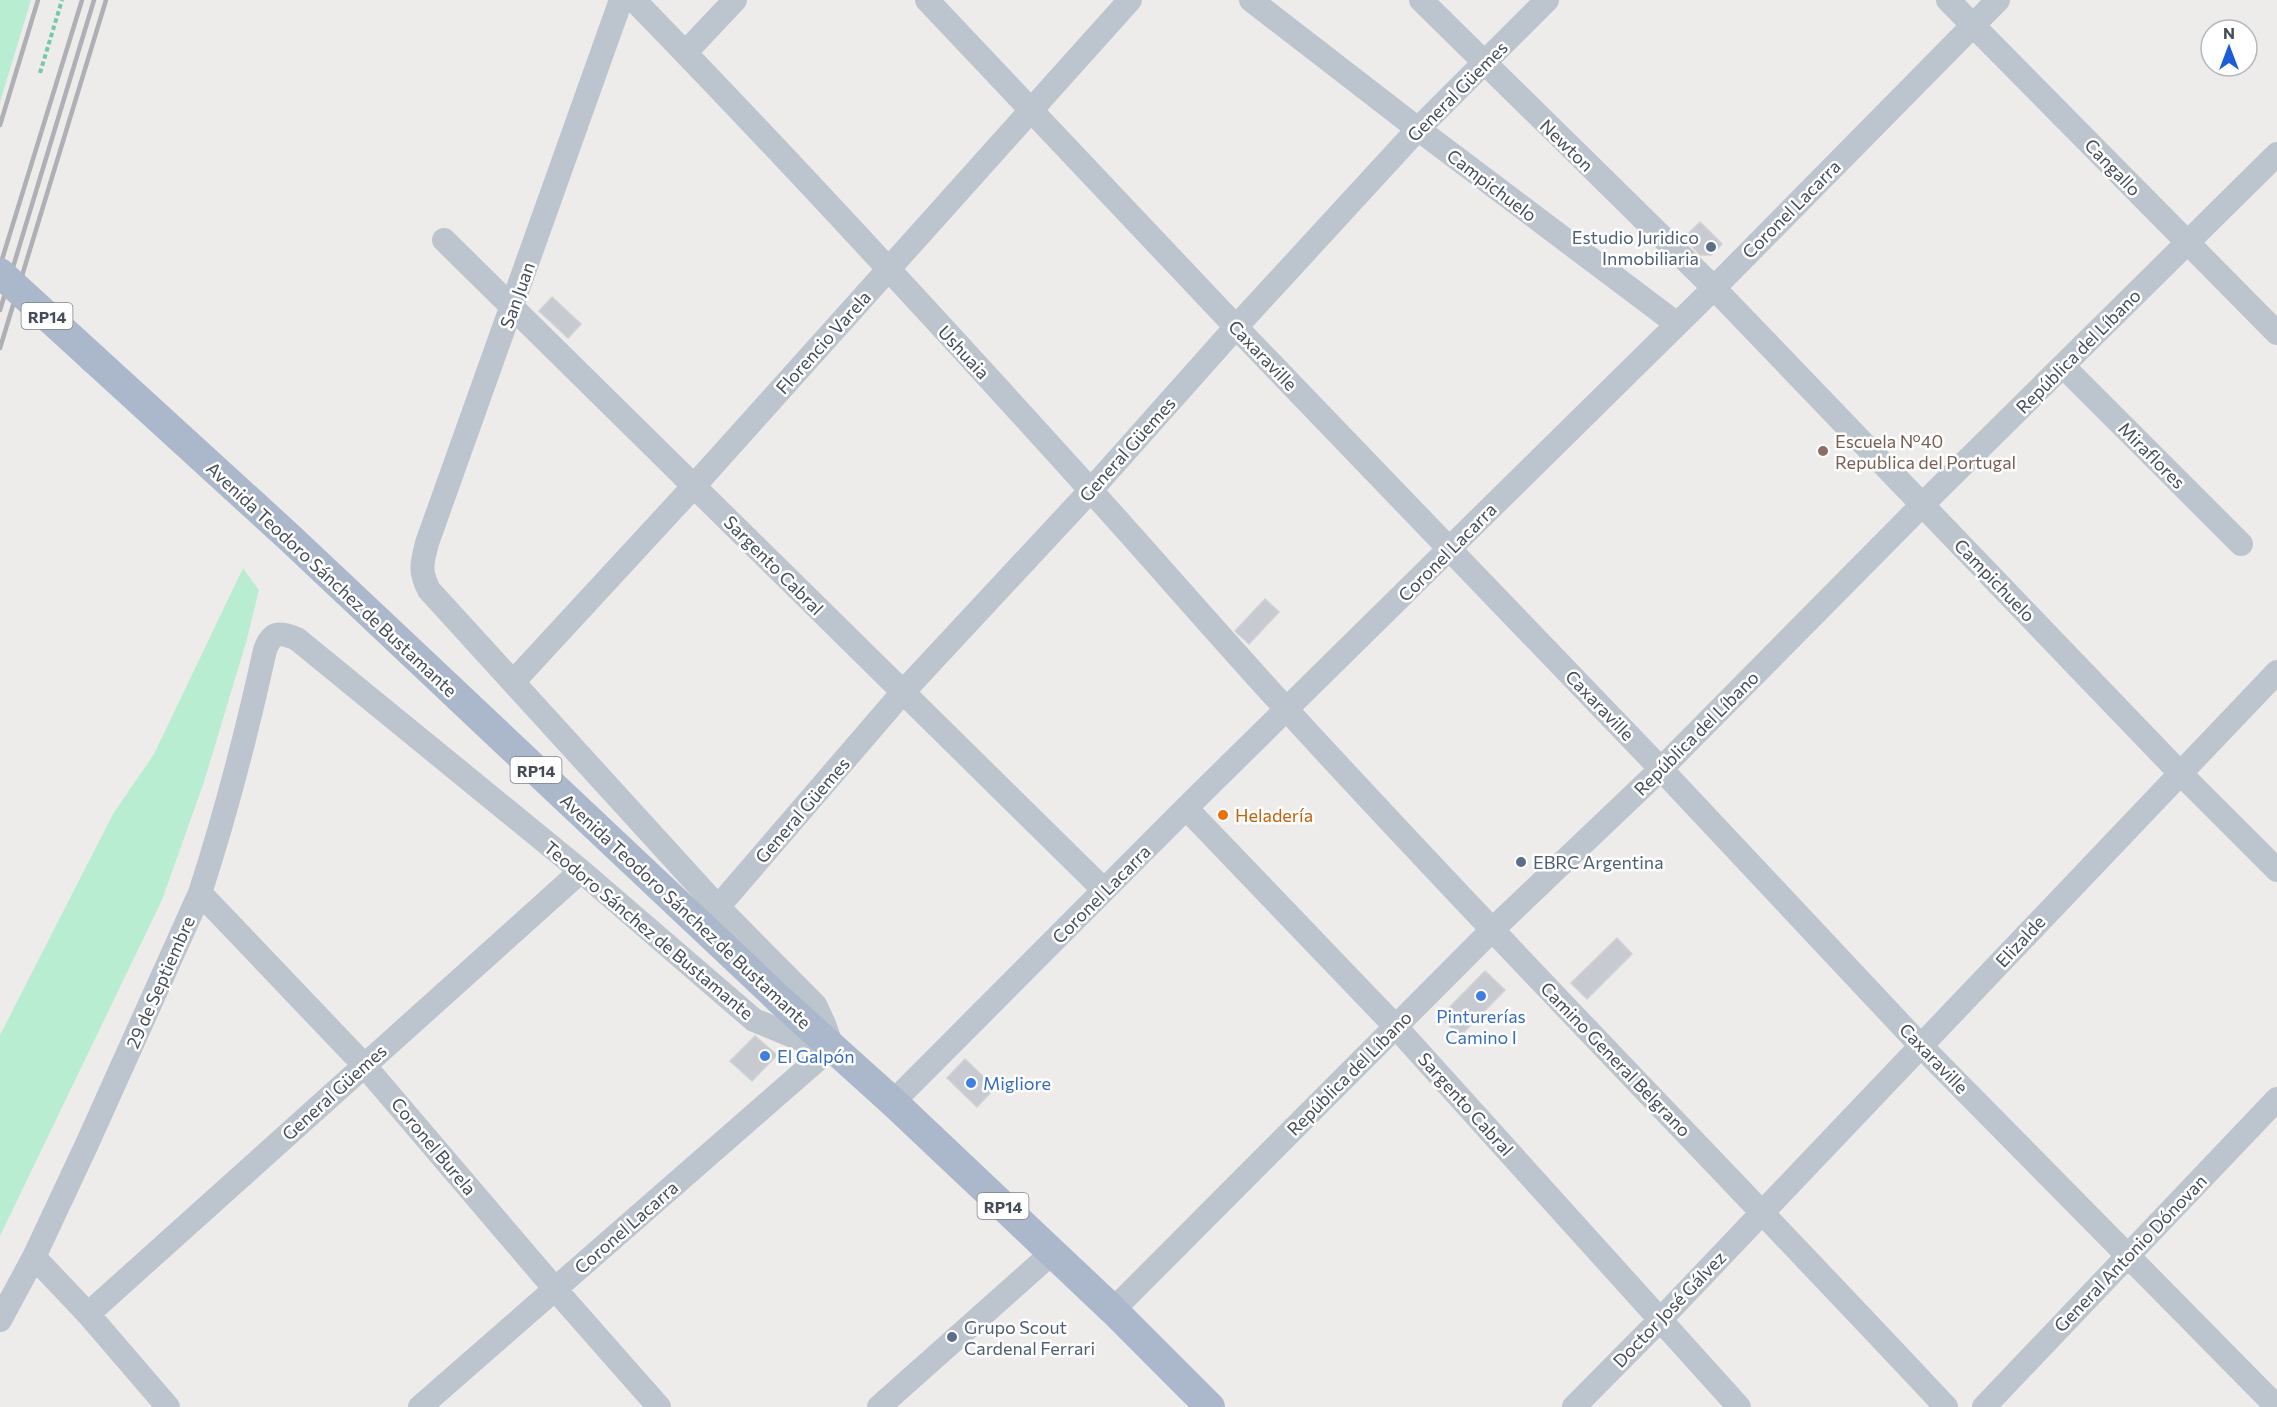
<svg xmlns="http://www.w3.org/2000/svg" width="2277" height="1407" viewBox="0 0 2277 1407" font-family="Commissioner,sans-serif">
<rect width="100%" height="100%" fill="#eeeceb"/>
<path fill="#b9edd2" d="M0 0H31L0 102Z
M243 568 259 590 247 639 204 782 162 900 0 1236V1035L113 814 154 754Z"/>
<path fill="#c8cad1" stroke="#cfd1d7" stroke-width="1.5" d="M1700 222 1722 244 1711 255H1700L1684 238Z
M552 297 581 324 568 338 539 311Z
M1265 599 1279 612 1249 644 1235 631Z
M1617 938 1632 954 1587 999 1571 983Z
M1485 971 1505 990 1460 1036 1440 1017Z
M755 1036 777 1055 752 1081 730 1061Z
M965 1059 995 1088 977 1107 947 1078Z"/>
<g fill="none" stroke-linecap="round" stroke-linejoin="round">
<path stroke="#72caa7" stroke-width="4" stroke-dasharray="4.5 3" stroke-linecap="butt" d="M40 73 62 0"/>
<path stroke="#bcc4ce" stroke-width="24" d="M621 0 427 543C422 564 419 570 429 590L718 907 815 1005 824 1024 832 1047
M634 0C791 161 944 328 1095 495 1160 567 1223 640 1289 712 1504 947 1728 1174 1946 1407
M927 0 1236 327 1661 769 1921 1046 2277 1407
M1251 0 1418 129 1677 324
M1421 0 1714 288 2180 773 2277 870
M1948 0 2277 333
M685 53 735 0
M444 240 1104 890
M2063 366 2241 544
M513 682 694 486 1130 0
M1186 808 1396 1027 1739 1407
M200 893 364 1065 555 1289 659 1407
M718 907 903 692 1091 490 1236 327 1418 129 1547 0
M893 1102 1186 808 1714 288 1998 0
M34 1257 88 1314 168 1407
M1113 1310 1492 930 1661 769 1922 505 2277 154
M88 1314 581 871
M0 1320 34 1257 87 1144 200 893C226 813 247 732 265 650 272 631 280 632 297 639L581 871 754 1020 805 1041 832 1047
M420 1407 832 1047
M879 1407 1052 1253
M1574 1407 1660 1320 2277 672
M1984 1407 2277 1099"/>
<path stroke="#abb8cb" stroke-width="30" d="M94 359 291 539 781 1001 893 1102 1113 1310 1210 1407"/>
<path stroke="#aeb0b6" stroke-width="4.5" d="M0 125 38 0
M0 266 82 0
M0 310 94 0
M0 348 106 0"/>
<path stroke="#abb8cb" stroke-width="30" d="M0 273 94 359"/>
</g>
<g fill="#5c6f8a" stroke="#fff" stroke-width="2">
<circle cx="1711" cy="247" r="6"/>
<circle cx="1521" cy="862" r="6"/>
<circle cx="952" cy="1337" r="6"/>
</g>
<circle fill="#8d6e63" stroke="#fff" stroke-width="2" cx="1823" cy="451" r="6"/>
<circle fill="#e8710a" stroke="#fff" stroke-width="2" cx="1223" cy="815" r="6"/>
<g fill="#3f7fe0" stroke="#fff" stroke-width="2">
<circle cx="1481" cy="996" r="6"/>
<circle cx="765" cy="1056" r="6"/>
<circle cx="971" cy="1083" r="6"/>
</g>
<g text-anchor="middle" dominant-baseline="central" stroke-width="5" stroke-linejoin="round" paint-order="stroke">
<g fill="#fff" stroke="#7c828a" stroke-width="1.5">
<rect x="21.5" y="303" width="51" height="26" rx="4.5"/>
<rect x="510.5" y="757" width="51" height="26" rx="4.5"/>
<rect x="977.5" y="1193" width="51" height="26" rx="4.5"/>
</g>
<g font-size="16" font-weight="bold" fill="#444d58">
<text x="47" y="316">RP14</text>
<text x="536" y="770">RP14</text>
<text x="1003" y="1206">RP14</text>
</g>
<g font-size="18" fill="#444d58" stroke="#fff">
<text transform="translate(1457 91) rotate(-45)">General Güemes</text>
<text transform="translate(1567 145) rotate(44)">Newton</text>
<text transform="translate(2113 167) rotate(46)">Cangallo</text>
<text transform="translate(1492 185) rotate(37)">Campichuelo</text>
<text transform="translate(1791 209) rotate(-45)">Coronel Lacarra</text>
<text transform="translate(517 295) rotate(-70)">San Juan</text>
<text transform="translate(823 342) rotate(-48)">Florencio Varela</text>
<text transform="translate(2078 351) rotate(-45)">República del Líbano</text>
<text transform="translate(964 352) rotate(47)">Ushuaia</text>
<text transform="translate(1263 355) rotate(46)">Caxaraville</text>
<text transform="translate(1127 449) rotate(-48)">General Güemes</text>
<text transform="translate(2152 455) rotate(45)">Miraflores</text>
<text transform="translate(1447 552) rotate(-45)">Coronel Lacarra</text>
<text transform="translate(774 565) rotate(45)">Sargento Cabral</text>
<text transform="translate(332 579) rotate(43)">Avenida Teodoro Sánchez de Bustamante</text>
<text transform="translate(1995 580) rotate(46)">Campichuelo</text>
<text transform="translate(1600 705) rotate(46)">Caxaraville</text>
<text transform="translate(1696 733) rotate(-45)">República del Líbano</text>
<text transform="translate(802 810) rotate(-49)">General Güemes</text>
<text transform="translate(1101 894) rotate(-45)">Coronel Lacarra</text>
<text transform="translate(686 911) rotate(43)">Avenida Teodoro Sánchez de Bustamante</text>
<text transform="translate(649 930) rotate(40)">Teodoro Sánchez de Bustamante</text>
<text transform="translate(2020 941) rotate(-47)">Elizalde</text>
<text transform="translate(160 982) rotate(-66)">29 de Septiembre</text>
<text transform="translate(1934 1058) rotate(46)">Caxaraville</text>
<text transform="translate(1616 1059) rotate(46)">Camino General Belgrano</text>
<text transform="translate(1349 1073) rotate(-45)">República del Líbano</text>
<text transform="translate(334 1092) rotate(-42)">General Güemes</text>
<text transform="translate(1466 1104) rotate(48)">Sargento Cabral</text>
<text transform="translate(434 1146) rotate(50)">Coronel Burela</text>
<text transform="translate(626 1227) rotate(-41)">Coronel Lacarra</text>
<text transform="translate(2130 1253) rotate(-46)">General Antonio Dónovan</text>
<text transform="translate(1669 1309) rotate(-46)">Doctor José Gálvez</text>
</g>
<g font-size="18" fill="#4e5e75" stroke="#fff" text-anchor="start">
<text x="1699" y="237" text-anchor="end">Estudio Juridico<tspan x="1699" dy="21">Inmobiliaria</tspan></text>
<text x="1533" y="862">EBRC Argentina</text>
<text x="964" y="1327">Grupo Scout<tspan x="964" dy="21">Cardenal Ferrari</tspan></text>
</g>
<g font-size="18" fill="#785e54" stroke="#fff" text-anchor="start">
<text x="1835" y="441">Escuela Nº40<tspan x="1835" dy="21">Republica del Portugal</tspan></text>
</g>
<g font-size="18" fill="#c56008" stroke="#fff" text-anchor="start">
<text x="1235" y="815">Heladería</text>
</g>
<g font-size="18" fill="#366cbe" stroke="#fff" text-anchor="start">
<text x="1481" y="1016" text-anchor="middle">Pinturerías<tspan x="1481" dy="21">Camino I</tspan></text>
<text x="777" y="1056">El Galpón</text>
<text x="983" y="1083">Migliore</text>
</g>
</g>
<g transform="translate(2229 48)"><circle r="28" fill="#ffffff" stroke="#b4b8bc" stroke-width="1.5"/>
<path d="M0-4.5L10 22L0 15L-10 22Z" fill="#1b5cd9"/>
<text y="-9" font-size="16" font-weight="bold" text-anchor="middle" fill="#444d58">N</text>
</g>
</svg>
